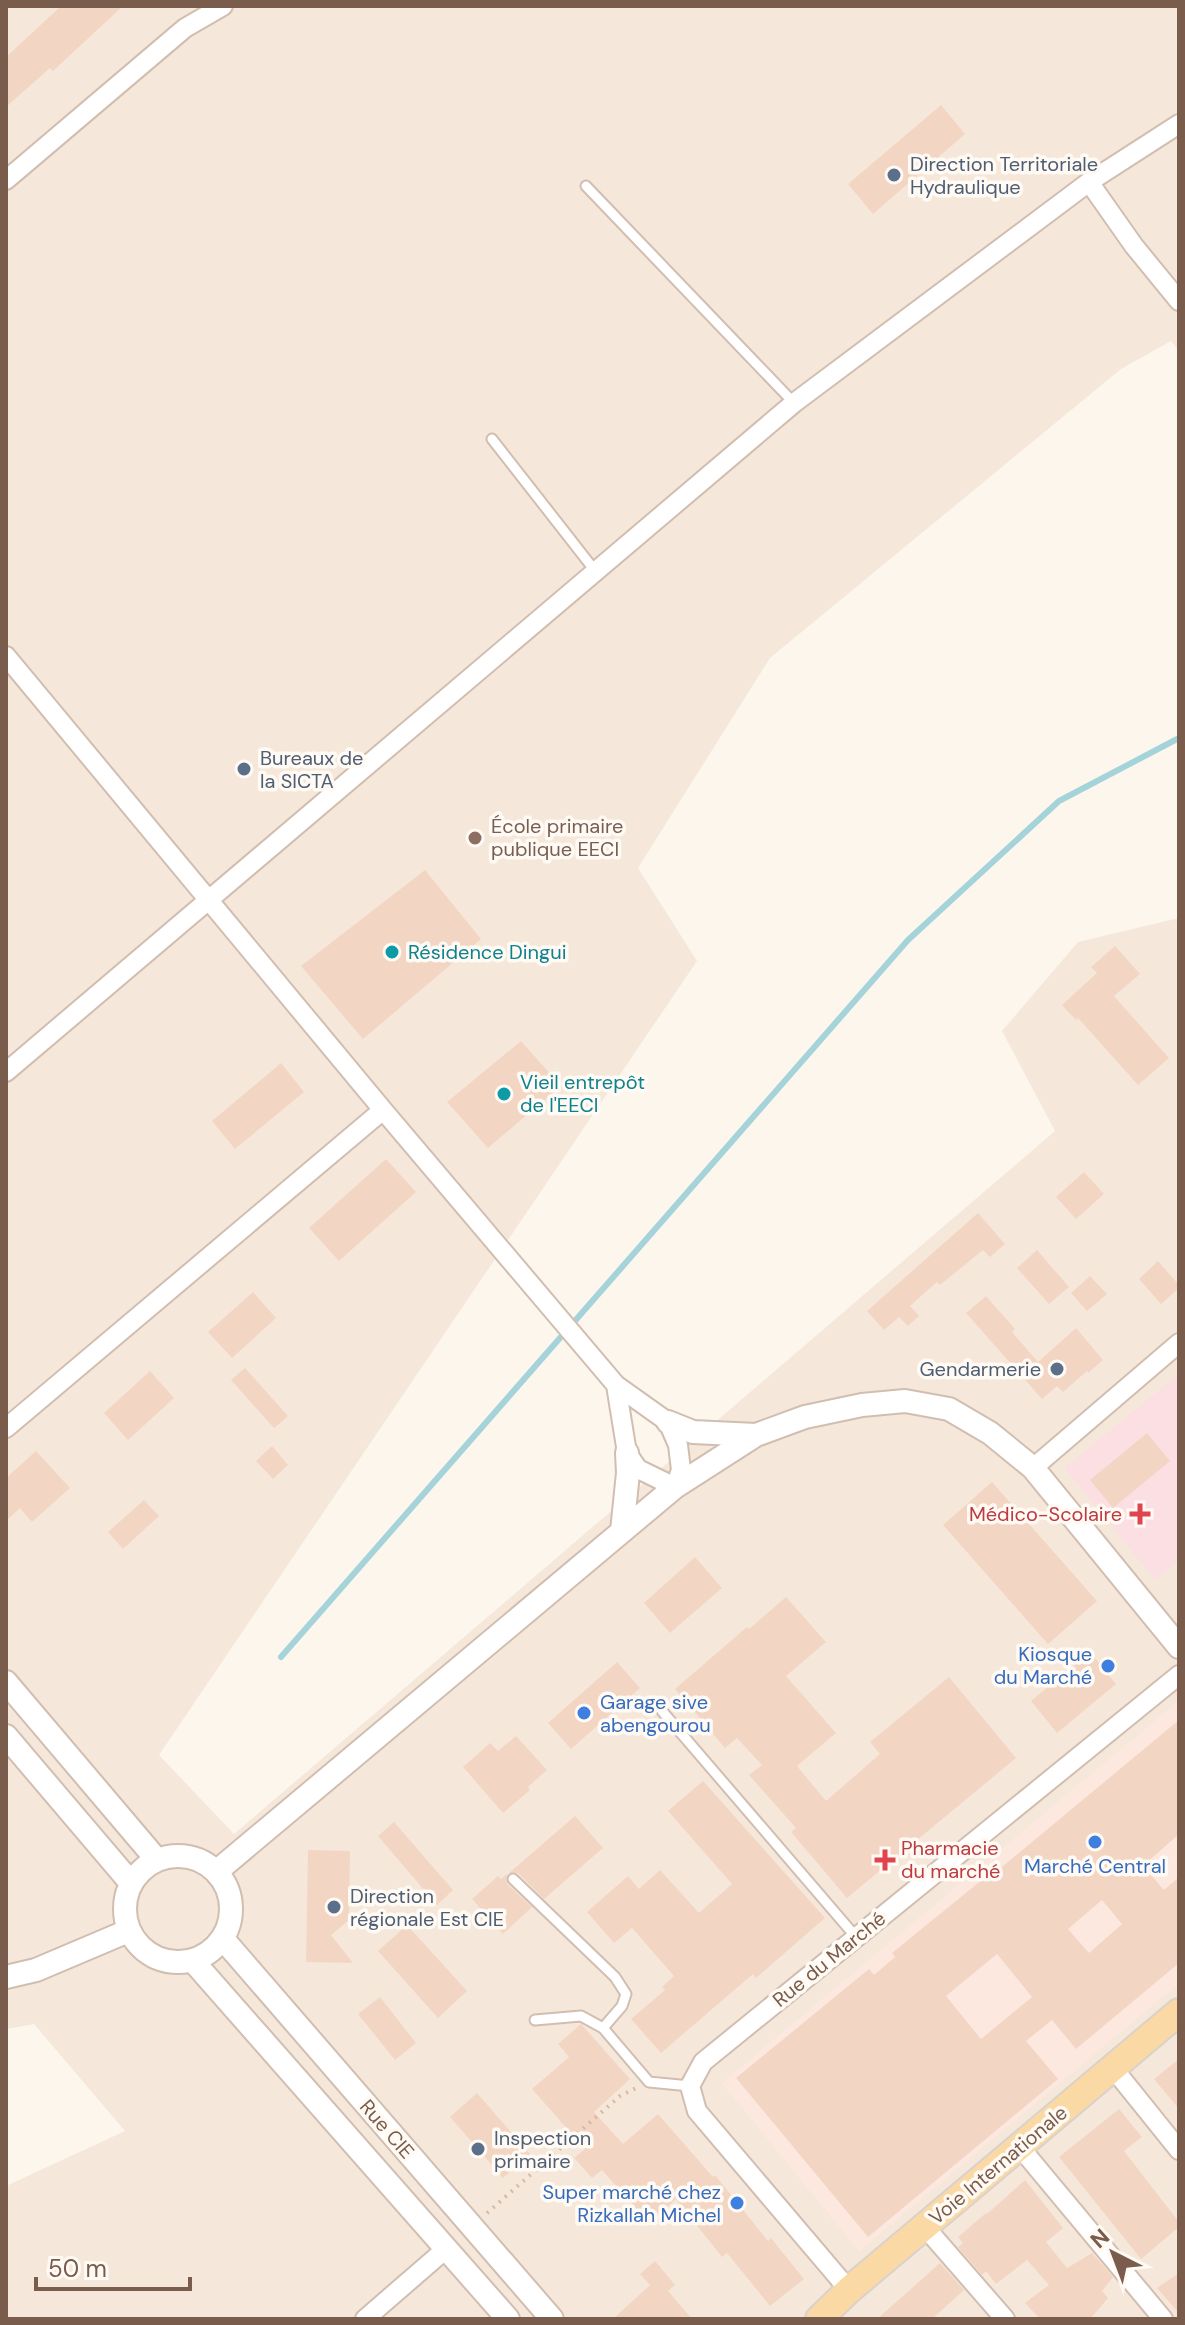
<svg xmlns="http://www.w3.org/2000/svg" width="1185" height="2325" viewBox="0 0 1185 2325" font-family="'DM Sans',sans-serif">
<rect width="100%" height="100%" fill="#fdf6ec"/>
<path fill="#f5e8da" d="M6 6H1179V351L1171 341 1121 369 770 658 638 868 697 961 159 1755 234 1834 1055 1131 1002 1031 1078 942 1179 918V2319H6V2186L125 2131 34 2024 6 2029Z"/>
<path fill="#fde8e0" d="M1179 1701V1983L859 2251 722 2083Z"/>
<path fill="#fbdfe3" d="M1179 1374V1560L1155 1580 1065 1468Z"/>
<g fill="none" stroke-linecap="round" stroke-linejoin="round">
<path stroke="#a5d3da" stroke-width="6" d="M281 1657 908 940 1059 801 1179 738"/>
</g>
<path fill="#f3d5c3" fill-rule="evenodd" d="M61 6H123L53 71 50 68 6 107V57Z
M941 105 965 134 873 214 848 184Z
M425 870 481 939 363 1039 301 966Z
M1115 946 1140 974 1114 996 1169 1058 1138 1085 1078 1018 1076 1020 1062 1005 1097 973 1091 967Z
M521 1041 561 1086 488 1148 447 1102Z
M281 1063 304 1092 235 1149 212 1121Z
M386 1159 416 1192 339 1261 309 1228Z
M1084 1172 1104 1194 1076 1219 1056 1197Z
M978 1213 1005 1244 990 1257 983 1250 940 1285 937 1282 910 1306 919 1316 908 1326 899 1317 884 1330 867 1311Z
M1037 1250 1069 1287 1049 1304 1017 1268Z
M1158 1261 1179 1285V1288L1161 1304 1139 1279Z
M1090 1276 1107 1294 1087 1311 1071 1293Z
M253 1292 276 1318 232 1358 208 1332Z
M986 1296 1015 1329 1012 1332 1038 1362 1076 1328 1103 1360 1088 1373 1087 1371 1063 1392 1057 1386 1042 1399 966 1313Z
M245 1368 288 1416 274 1428 231 1380Z
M150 1371 174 1398 128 1440 104 1413Z
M1147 1433 1170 1461 1113 1508 1090 1480Z
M272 1446 288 1465 273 1479 256 1461Z
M36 1451 70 1488 32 1522 20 1508 6 1521V1478Z
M992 1482 1097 1601 1048 1644 943 1525Z
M144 1500 159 1516 123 1549 108 1532Z
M695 1557 722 1588 670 1633 644 1603Z
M786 1597 826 1642 786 1676 836 1733 797 1766 826 1801 880 1754 870 1742 949 1677 1016 1758 847 1898 791 1832 796 1828 749 1775 762 1765 737 1738 725 1748 675 1689 747 1627 749 1629Z
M1090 1652 1116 1684 1057 1733 1031 1701Z
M617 1662 640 1688 571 1749 548 1723Z
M1179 1720V1834L1143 1866 1164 1890 1179 1877V1963L1076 2049 1052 2020 1026 2041 1058 2079 868 2237 736 2078 869 1969 874 1975 895 1957 892 1953 983 1879 985 1881ZM1102 1900 1122 1924 1089 1953 1068 1929ZM997 1954 1032 1997 981 2039 946 1996Z
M516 1736 547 1770 528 1787 530 1790 503 1813 463 1767 490 1743 498 1751Z
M703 1781 825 1918 756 1978 753 1974 661 2053 631 2019 665 1990 662 1987 674 1976 632 1928 614 1943 587 1912 628 1876 639 1889 660 1870 699 1913 732 1884 668 1811Z
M575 1816 603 1848 544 1899 518 1873H509Z
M394 1822 453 1890 437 1905 378 1836Z
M308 1850 350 1851 349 1920 331 1935 353 1963 306 1962Z
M507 1874 506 1878 507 1884 532 1907 503 1934 472 1899 498 1876 501 1879Z
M407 1925 467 1991 438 2018 378 1951Z
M380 1997 416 2043 395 2060 358 2014Z
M581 2024 630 2079 594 2112 623 2144 658 2114 713 2177 715 2175 768 2241 771 2238 804 2279 770 2306 727 2253 722 2257 676 2199 649 2223 602 2170 592 2178 574 2158 585 2149 532 2089 569 2057 558 2044Z
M1179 2059V2109L1154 2079Z
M477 2093 530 2154 503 2178 450 2117Z
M1119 2109 1142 2137 1124 2151 1179 2222V2227L1141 2259 1059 2157Z
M1025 2180 1063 2228 1046 2242 1067 2268 1092 2253 1113 2277 1102 2291 1108 2298 1090 2319H1040L1025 2303 1049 2285 1027 2260 996 2284 986 2271 982 2275 958 2247 963 2243 958 2237 986 2213 987 2214Z
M655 2261 675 2285 668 2291 692 2319H613L650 2285 640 2274Z
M940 2263 964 2290 932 2319H877Z
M1179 2273V2313L1157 2288Z"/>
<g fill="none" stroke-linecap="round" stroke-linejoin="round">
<g stroke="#d1beb0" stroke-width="13">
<path id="service" d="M586 186 794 403
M492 439 596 572
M662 1711 856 1937
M513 1879 615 1977 626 1994 622 2006 603 2028
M535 2020 581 2016 603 2028 649 2082 690 2086"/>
</g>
<g stroke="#d1beb0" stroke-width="22">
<path id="minor" d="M6 180 185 28 223 6
M1089 182 1134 246 1179 301
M6 656 383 1110 616 1385 668 1422 678 1445 681 1470 675 1487 638 1469 627 1453 616 1385
M6 1072 794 403 1089 182 1179 124
M6 1428 383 1110
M1033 1468 1179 1343
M1113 2068 1179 2150
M1019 2146 1163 2319
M925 2227 1005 2319
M849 2290 697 2111 690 2086 703 2062 1179 1675
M365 2319 447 2248"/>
</g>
<g stroke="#d1beb0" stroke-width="26">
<path id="tertiary" d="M668 1422 693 1432 756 1435
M622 1531 628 1473 627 1453
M6 1682 157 1860
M6 1736 131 1883
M125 1909a53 53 0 1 1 106 0a53 53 0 1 1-106 0Z
M216 1872 675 1487 756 1435 805 1417 862 1405 905 1401 949 1409 990 1433 1033 1468 1179 1647
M223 1939 552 2319
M193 1961 508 2319
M6 1977 36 1970 128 1931"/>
</g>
<g stroke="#dad1cd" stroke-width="30">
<path id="primary" d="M819 2319 849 2290 1179 2012"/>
</g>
<path stroke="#d9b8a5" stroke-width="4" stroke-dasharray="2 6" stroke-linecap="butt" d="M487 2213 620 2096 636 2088"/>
<use href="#service" stroke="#fff" stroke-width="9"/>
<use href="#minor" stroke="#fff" stroke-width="18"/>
<use href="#tertiary" stroke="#fff" stroke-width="22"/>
<use href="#primary" stroke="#fbd9a5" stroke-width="26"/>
</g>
<g fill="#5c6f8a" stroke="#fffaf3" stroke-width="3">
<circle cx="894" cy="175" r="8"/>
<circle cx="244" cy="769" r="8"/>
<circle cx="1057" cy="1369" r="8"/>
<circle cx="334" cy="1907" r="8"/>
<circle cx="478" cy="2149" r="8"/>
</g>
<circle fill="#8d6e63" stroke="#fffaf3" stroke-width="3" cx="475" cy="838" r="8"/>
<g fill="#0f9aa8" stroke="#fffaf3" stroke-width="3">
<circle cx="392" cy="952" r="8"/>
<circle cx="504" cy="1094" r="8"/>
</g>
<g fill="#e0444e" stroke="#fffaf3" stroke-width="3">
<path d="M1136 1502h8v8h8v8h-8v8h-8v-8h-8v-8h8z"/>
<path d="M881 1848h8v8h8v8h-8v8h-8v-8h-8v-8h8z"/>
</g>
<g fill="#3f7fe0" stroke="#fffaf3" stroke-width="3">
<circle cx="1108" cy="1666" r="8"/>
<circle cx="584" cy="1713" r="8"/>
<circle cx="1095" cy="1842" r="8"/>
<circle cx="737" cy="2203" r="8"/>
</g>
<g text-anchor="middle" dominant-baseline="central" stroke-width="7" stroke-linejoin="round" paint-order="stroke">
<g font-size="20" fill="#4e5e75" stroke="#fffaf3" text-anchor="start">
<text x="910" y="164">Direction Territoriale<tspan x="910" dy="23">Hydraulique</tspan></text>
<text x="260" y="758">Bureaux de<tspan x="260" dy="23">la SICTA</tspan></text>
<text x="1041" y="1369" text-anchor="end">Gendarmerie</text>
<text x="350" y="1896">Direction<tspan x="350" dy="23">régionale Est CIE</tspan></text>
<text x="494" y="2138">Inspection<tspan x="494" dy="23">primaire</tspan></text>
</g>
<g font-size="20" fill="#785e54" stroke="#fffaf3" text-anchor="start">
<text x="491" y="826">École primaire<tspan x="491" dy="23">publique EECI</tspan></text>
</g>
<g font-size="20" fill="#0d838f" stroke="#fffaf3" text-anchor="start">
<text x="408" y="952">Résidence Dingui</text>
<text x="520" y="1082">Vieil entrepôt<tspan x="520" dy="23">de l'EECI</tspan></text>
</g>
<g font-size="20" fill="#be3a42" stroke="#fffaf3" text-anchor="end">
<text x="1122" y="1514">Médico-Scolaire</text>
<text x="901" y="1848" text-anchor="start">Pharmacie<tspan x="901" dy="23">du marché</tspan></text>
</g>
<g font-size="20" fill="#366cbe" stroke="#fffaf3" text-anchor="end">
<text x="1092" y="1654">Kiosque<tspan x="1092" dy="23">du Marché</tspan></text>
<text x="600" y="1702" text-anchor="start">Garage sive<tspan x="600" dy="23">abengourou</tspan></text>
<text x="1095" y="1866" text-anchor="middle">Marché Central</text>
<text x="721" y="2192">Super marché chez<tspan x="721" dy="23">Rizkallah Michel</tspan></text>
</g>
<g font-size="20" fill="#7a5c4d" stroke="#fffaf3">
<text transform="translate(829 1959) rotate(-39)">Rue du Marché</text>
<text transform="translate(387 2129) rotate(49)">Rue CIE</text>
<text transform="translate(998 2165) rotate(-40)">Voie Internationale</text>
</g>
</g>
<rect width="1185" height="2325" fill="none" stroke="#7a5c4d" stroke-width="16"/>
<g transform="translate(1113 2253) rotate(318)" stroke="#fffaf3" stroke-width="6" paint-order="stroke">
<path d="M0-6L14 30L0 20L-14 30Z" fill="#7a5c4d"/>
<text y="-12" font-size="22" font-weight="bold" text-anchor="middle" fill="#7a5c4d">N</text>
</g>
<path d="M36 2277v12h154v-12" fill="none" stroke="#7a5c4d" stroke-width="4"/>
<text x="48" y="2277" font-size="24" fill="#7a5c4d" stroke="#fffaf3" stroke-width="6" paint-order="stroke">50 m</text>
</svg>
